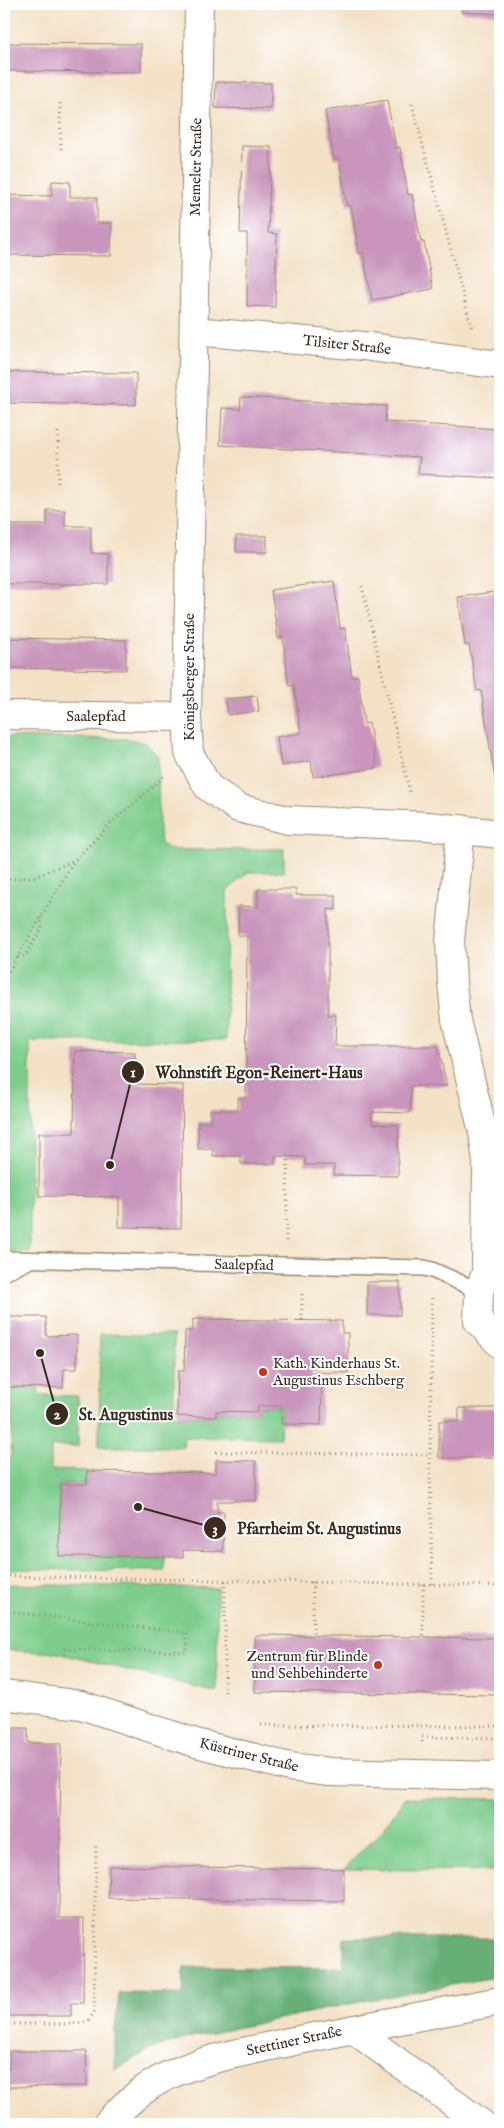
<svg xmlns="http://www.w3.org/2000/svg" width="504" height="2128" viewBox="0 0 504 2128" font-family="'IM FELL English',serif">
<rect width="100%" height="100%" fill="#fff"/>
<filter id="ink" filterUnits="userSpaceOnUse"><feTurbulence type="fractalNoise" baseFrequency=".02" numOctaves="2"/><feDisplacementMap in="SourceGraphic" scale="10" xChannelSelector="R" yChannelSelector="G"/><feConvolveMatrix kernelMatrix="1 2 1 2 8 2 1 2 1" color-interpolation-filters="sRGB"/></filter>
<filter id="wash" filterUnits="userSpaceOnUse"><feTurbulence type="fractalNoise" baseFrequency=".0096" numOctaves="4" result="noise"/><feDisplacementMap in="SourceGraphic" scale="20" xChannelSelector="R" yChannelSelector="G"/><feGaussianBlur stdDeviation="1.12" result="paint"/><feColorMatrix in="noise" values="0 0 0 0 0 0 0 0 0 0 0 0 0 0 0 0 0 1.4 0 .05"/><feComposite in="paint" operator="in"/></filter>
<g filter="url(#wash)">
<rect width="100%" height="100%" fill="#f3e1c6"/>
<path fill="#7ecd8d" stroke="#5c7c56" d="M4 737 129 739 146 743 158 757 159 833 161 843 169 850 284 849V872H248L227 891 226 1040 30 1041V1252L4 1251Z
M100 1334 174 1335V1416L216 1417V1411L257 1412 258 1406H281L280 1438 184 1437 183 1447H99Z
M13 1387 38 1388 39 1395 78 1396V1446H51V1470L87 1471V1484H60L59 1556 164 1557V1571L4 1569V1465L11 1457Z
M4 1584 217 1588V1692L58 1653 4 1650Z
M405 1798 500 1799V1871L344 1869 383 1829Z"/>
<path fill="#66b078" stroke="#506d4b" d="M344 1938H500V1976L364 2001 188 2038 147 2051 115 2070V2028L119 1993 183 1994 184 1967 343 1968Z"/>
<g id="blocks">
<path fill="#c995bc" d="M462 4H500V23H498V14L461 12Z
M4 43 141 44V72L4 71Z
M216 82 271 83V109L215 108Z
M387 100 396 148 400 147 408 195 412 194 421 242H424L433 289 372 300 363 253H359L351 205 347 206 339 158 334 159 325 111Z
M242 146 271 147 268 233 277 234 275 307 247 306V233H240Z
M52 181 70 182V197H97V223H112L111 256 4 255V195L52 196Z
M4 372 136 373V405L4 403Z
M241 397 386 406 385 422 500 429V478L418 474 420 457 220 445 222 408 240 409Z
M47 510H65V526H91V553L108 554V584H4V525H47Z
M236 536H267V552H236Z
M334 581 340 629 345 628 352 677 358 676 364 724 369 723 377 768 313 777 311 761 281 766 277 737 301 733 294 685 289 686 283 637 278 638 271 590Z
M500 591V786H496L481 690 477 691 469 645H465L458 597Z
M4 638 126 640V670L4 668Z
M257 696 259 711 228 715 226 699Z
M258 889H296V895H336V910L328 909V1015H336L335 1046H438L447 1086H411L410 1113 372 1112V1124L398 1125V1176L334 1175V1165H305V1157L275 1156V1164H241V1156H213V1149H198V1122H210V1110H238V1098H246L247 936H238L239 906 258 907Z
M499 923H500V954H497Z
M75 1051 135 1052 134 1084 183 1085 181 1228 119 1227V1197L39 1196V1133H74Z
M367 1282H400V1315H367Z
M10 1317H46V1336L77 1335V1369H64L63 1388 4 1387V1335H10Z
M193 1319 342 1321V1333H348V1373L312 1372V1384H322L321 1425 281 1424V1406H258L257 1412 216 1411V1417L177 1416 178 1371H184L185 1331H193Z
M459 1408H500V1458H439V1421H459Z
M216 1460 256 1461V1501H217V1512H224L223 1551 183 1550V1557L59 1556 60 1484H87V1471L216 1473Z
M255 1635 500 1638V1695L255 1692Z
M4 1728H28V1743H61L59 1918H84L83 2003H71V2016H4Z
M109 1866 344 1869V1901L108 1898Z
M9 2051H86L87 2086 9 2087 8 2124H4V2069H9Z"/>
</g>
</g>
<g filter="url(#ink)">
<use href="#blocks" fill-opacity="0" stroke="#978672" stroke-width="1"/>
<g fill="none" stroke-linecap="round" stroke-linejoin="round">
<g stroke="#978672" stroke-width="18">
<path id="lane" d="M4 1259 424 1268 432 1270 479 1291
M4 1273 27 1262"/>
</g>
<g stroke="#978672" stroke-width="30">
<path id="street" d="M199 4 187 717 189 753 208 787 238 808 288 820 428 826 500 834
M194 331 363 346 500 365
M4 715 187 717
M461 829 450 941 452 983 456 1020 483 1132 487 1162 486 1273 479 1291 478 1321 500 1344
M4 1695 81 1705 196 1743 290 1767 329 1772 500 1776
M353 2029 482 2124
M107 2124C126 2102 149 2083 176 2072 214 2056 254 2050 294 2041 363 2027 431 2014 500 2001"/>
</g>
<path stroke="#978672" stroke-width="3" stroke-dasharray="1 4" stroke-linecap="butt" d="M60 103 61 152
M412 104 472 329
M58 432V485
M362 586 410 793
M4 880 37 876 73 861
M18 957 25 956 42 928 41 917
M4 980 74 861 112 822 166 775
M286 1241 288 1157
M432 1298 430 1455 432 1585
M302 1320V1291
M216 1452 430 1455
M4 1576 500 1586
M225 1581V1693
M313 1582V1635
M423 1584V1637
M4 1611 187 1633V1652L65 1649V1659
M261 1725 500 1726
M422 1742V1737L500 1738
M4 2024H72L88 2021 94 2013 96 1845"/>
<use href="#lane" stroke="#fff" stroke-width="15"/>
<use href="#street" stroke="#fff" stroke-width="28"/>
</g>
</g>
<g fill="#c8321e" stroke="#fff" stroke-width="2">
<circle cx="263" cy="1372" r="5"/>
<circle cx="378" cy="1665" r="5"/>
</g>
<g text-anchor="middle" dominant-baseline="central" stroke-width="4" stroke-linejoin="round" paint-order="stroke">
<g font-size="15" fill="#3b2a1e" stroke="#fff">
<text transform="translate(196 167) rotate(-89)">Memeler Straße</text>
<text transform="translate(347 345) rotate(6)">Tilsiter Straße</text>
<text transform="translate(189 677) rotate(-90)">Königsberger Straße</text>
<text x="96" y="716">Saalepfad</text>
<text transform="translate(244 1265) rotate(1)">Saalepfad</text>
<text transform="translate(249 1755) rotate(14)">Küstriner Straße</text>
<text transform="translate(294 2041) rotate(-12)">Stettiner Straße</text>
</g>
<g font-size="15" fill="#3b2a1e" stroke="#fff" text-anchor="start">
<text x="273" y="1363">Kath. Kinderhaus St.<tspan x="273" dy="17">Augustinus Eschberg</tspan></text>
<text x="368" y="1656" text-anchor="end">Zentrum für Blinde<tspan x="368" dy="17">und Sehbehinderte</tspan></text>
</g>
</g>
<path fill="none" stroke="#3b2a1e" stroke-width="2" d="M110 1165L133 1072M40 1353L57 1414M138 1507L215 1528"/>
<g fill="#3b2a1e" stroke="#fff" stroke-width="2">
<circle cx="110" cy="1165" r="5"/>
<circle cx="40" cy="1353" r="5"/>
<circle cx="138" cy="1507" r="5"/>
<circle cx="133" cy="1072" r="12"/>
<circle cx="57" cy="1414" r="12"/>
<circle cx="215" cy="1528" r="12"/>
</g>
<g font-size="15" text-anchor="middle" font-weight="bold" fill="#fff">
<text x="133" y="1077">1</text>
<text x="57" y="1419">2</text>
<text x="215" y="1534">3</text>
</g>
<g font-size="16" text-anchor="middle" font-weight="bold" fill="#3b2a1e" stroke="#fff" stroke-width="4" stroke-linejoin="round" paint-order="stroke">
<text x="259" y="1078">Wohnstift Egon-Reinert-Haus</text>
<text x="126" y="1420">St. Augustinus</text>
<text x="319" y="1534">Pfarrheim St. Augustinus</text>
</g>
<rect width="504" height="2128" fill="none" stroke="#fff" stroke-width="20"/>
</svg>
